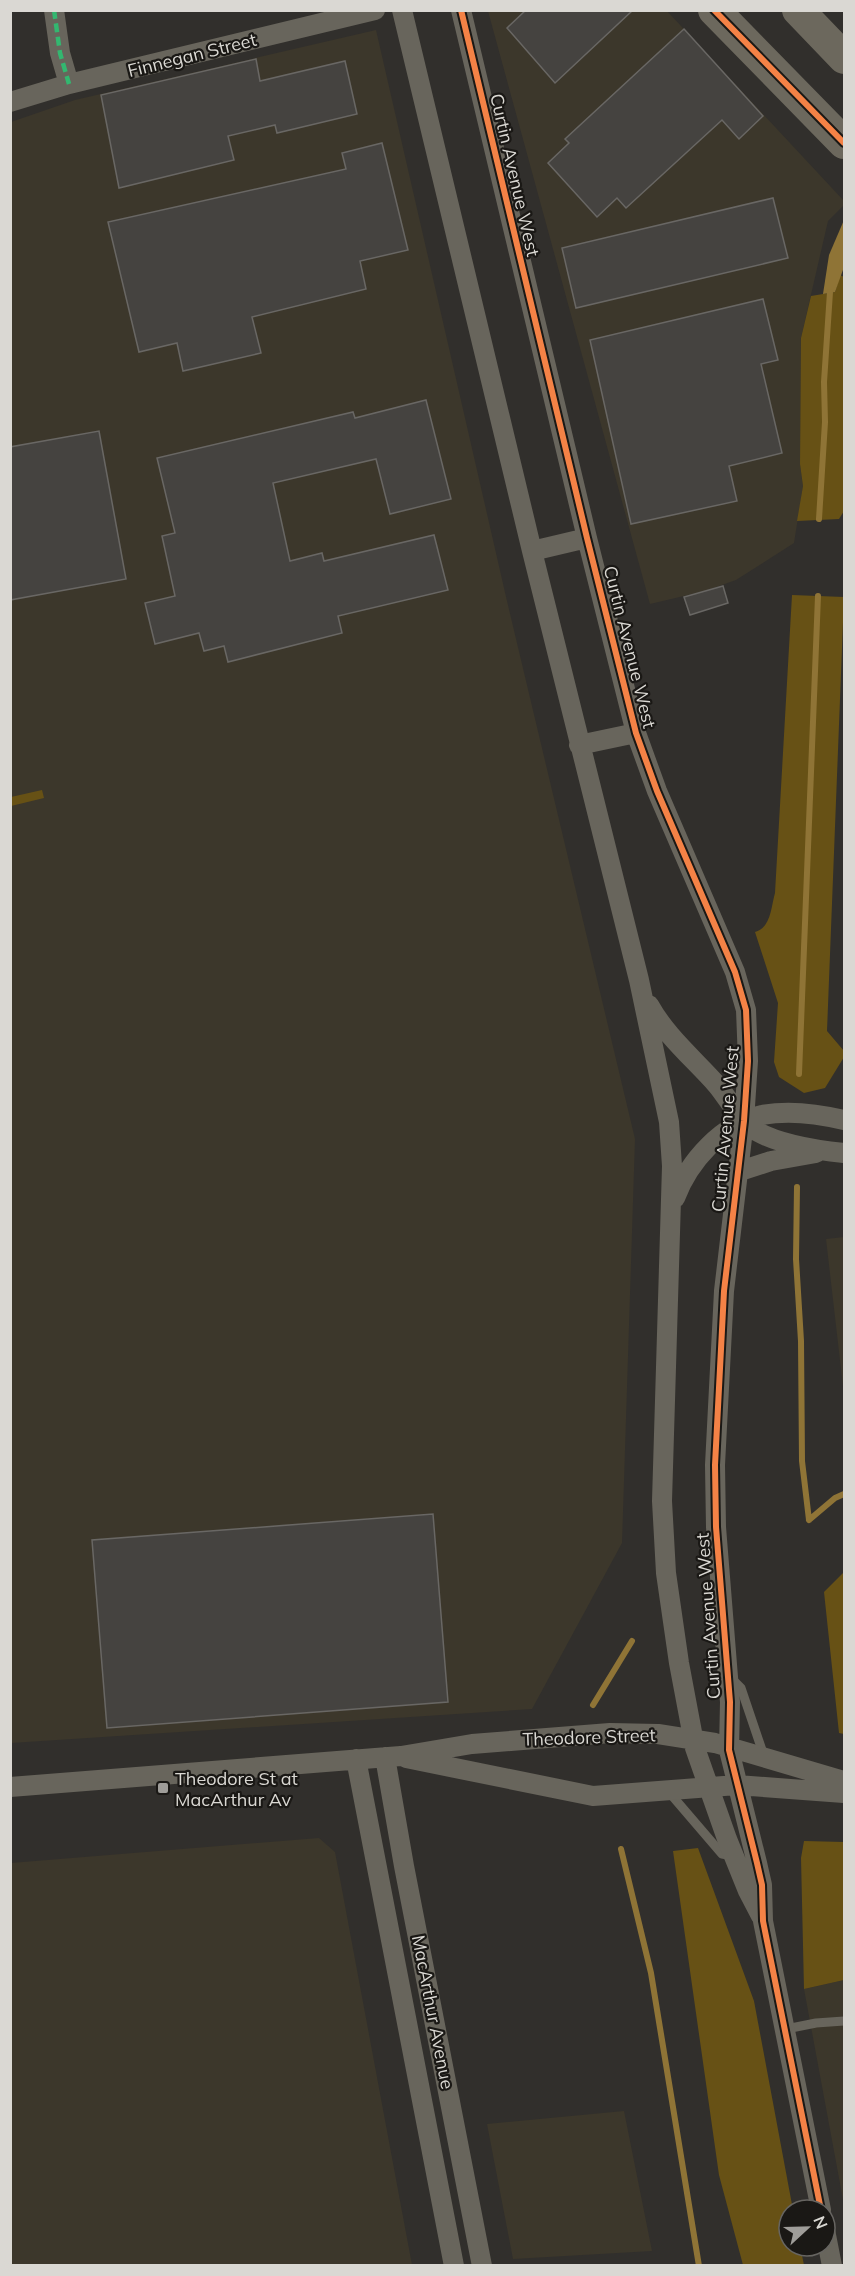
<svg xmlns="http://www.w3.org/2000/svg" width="855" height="2276" viewBox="0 0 855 2276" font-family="Mulish,sans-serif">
<rect width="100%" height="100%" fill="#312f2c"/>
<path fill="#3c372b" d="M488 11H667L844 201V205L828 221 801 338 800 464 803 486 794 543 736 580 705 591 650 604Z
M376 30 507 601 635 1139 622 1543 532 1709 11 1743V122L75 100Z
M844 1237V1395L826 1239Z
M319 1838 335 1852 412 2265H11V1863Z
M844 1980V2205L804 1989Z
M624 2111 652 2251 513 2259 487 2124Z"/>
<path fill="#675115" d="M840 275 844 277V511L839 519 797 521 803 486 800 464 801 338 811 296 835 292Z
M792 595 844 597 827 1031 844 1051V1057L825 1088 804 1093 779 1077 774 1062 778 1003 755 932C771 928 771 907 775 893Z
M42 790 44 798 11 806V797Z
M844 1572V1734L839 1733 824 1592Z
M804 1841 844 1842V1980L804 1989 801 1858Z
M698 1848 754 2001 793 2210H789V2246H800L804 2265H743L719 2175 673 1851Z"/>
<path fill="#8f7436" d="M844 220V267L835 292 823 294 829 255Z"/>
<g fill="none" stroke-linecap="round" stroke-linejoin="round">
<path stroke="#8f7436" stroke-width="6" d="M819 519 825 422 824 382 830 292
M799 1074 818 596
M797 1187 796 1259 801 1341 802 1461 809 1520
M809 1520 835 1498 844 1494
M593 1705 632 1641
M621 1849 651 1973 699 2266"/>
</g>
<path fill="#454340" stroke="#696764" stroke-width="1.5" d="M526 10H633L555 83 507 28Z
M684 29 763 116 739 139 722 120 626 208 617 198 597 217 548 163 569 143 565 139Z
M256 59 260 81 345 61 357 114 277 133 275 125 228 136 234 160 119 188 101 95Z
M382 143 408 250 360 261 366 289 252 317 261 353 183 371 177 343 139 352 108 222 346 169 342 153Z
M773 198 788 258 576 308 562 248Z
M763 299 778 360 761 364 782 453 729 466 737 501 631 524 590 340Z
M426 400 451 499 390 514 376 459 273 483 290 561 322 553 324 561 434 535 448 590 338 616 342 633 228 662 224 646 204 651 199 633 155 644 145 603 175 596 162 536 175 533 157 458 353 412 355 418Z
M99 431 126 579 10 600V447Z
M723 586 728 603 690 615 684 597Z
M433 1514 448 1702 107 1728 92 1540Z"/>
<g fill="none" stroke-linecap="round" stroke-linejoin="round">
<path stroke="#68655c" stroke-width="9" d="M732 1679 741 1688 764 1756
M668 1791 722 1854 733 1856
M786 2029 816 2023 844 2021"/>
<path stroke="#68655c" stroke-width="20" d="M54 10 60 53 69 84
M402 10 532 551 639 980 669 1122 672 1166 662 1501 666 1573 679 1663 695 1748 727 1839 748 1891 761 1916
M461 10 587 538 636 733 657 791 735 972 746 1010 748 1061 744 1121 724 1291 715 1465 716 1527 730 1702 729 1750 757 1863 762 1885 763 1921 821 2210
M10 102 69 84 375 10
M532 551 587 538
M579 745 636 733
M649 1005C666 1036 694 1059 717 1085 729 1099 739 1121 756 1131 781 1145 816 1150 844 1153
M737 1172 771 1161 816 1153
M675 1198C689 1161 722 1124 762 1115 788 1110 819 1114 844 1120
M385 1757 404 1866 482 2266
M406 1758 593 1796 737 1785 844 1793
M356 1759 454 2266
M10 1787 401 1756 472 1744 610 1733 658 1734 715 1743 844 1781
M825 2230 832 2266"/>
<path stroke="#6c685d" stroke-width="32" d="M714 10 844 143
M798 10 844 58"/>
<path stroke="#33b770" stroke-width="4.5" stroke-dasharray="9 4.5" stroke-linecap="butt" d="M54 10 60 53 69 84"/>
<g stroke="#1a1815" stroke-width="10">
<path id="cycleway" d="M461 10 587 538 636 733 657 791 735 972 746 1010 748 1061 744 1121 724 1291 715 1465 716 1527 730 1702 729 1750 757 1863 762 1885 763 1921 821 2210
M714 10 844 143"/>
</g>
<use href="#cycleway" stroke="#f48246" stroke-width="6"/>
</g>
<rect fill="#9f9d99" stroke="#1a1815" stroke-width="2" x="157" y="1782" width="12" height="12" rx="3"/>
<g text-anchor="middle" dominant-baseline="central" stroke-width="4.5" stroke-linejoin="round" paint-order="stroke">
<g font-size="18" fill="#dad8d3" stroke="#1a1815">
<text transform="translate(192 55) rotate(-14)">Finnegan Street</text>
<text transform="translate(515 175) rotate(77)">Curtin Avenue West</text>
<text transform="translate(630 647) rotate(76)">Curtin Avenue West</text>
<text transform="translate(725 1129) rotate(-85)">Curtin Avenue West</text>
<text transform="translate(708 1616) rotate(-94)">Curtin Avenue West</text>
<text transform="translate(589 1737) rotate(-2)">Theodore Street</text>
<text transform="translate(433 2012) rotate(79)">MacArthur Avenue</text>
</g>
<g font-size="18" fill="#dad8d3" stroke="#1a1815" text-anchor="start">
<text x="175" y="1778">Theodore St at<tspan x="175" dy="21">MacArthur Av</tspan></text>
</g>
</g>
<rect width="855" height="2276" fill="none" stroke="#dad8d3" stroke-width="24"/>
<g transform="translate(807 2228) rotate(68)"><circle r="28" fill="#1a1815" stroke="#676561" stroke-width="1.5"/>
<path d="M0-4.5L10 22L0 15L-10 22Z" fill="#9f9d99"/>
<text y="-9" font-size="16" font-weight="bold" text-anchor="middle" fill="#dad8d3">N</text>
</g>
</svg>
